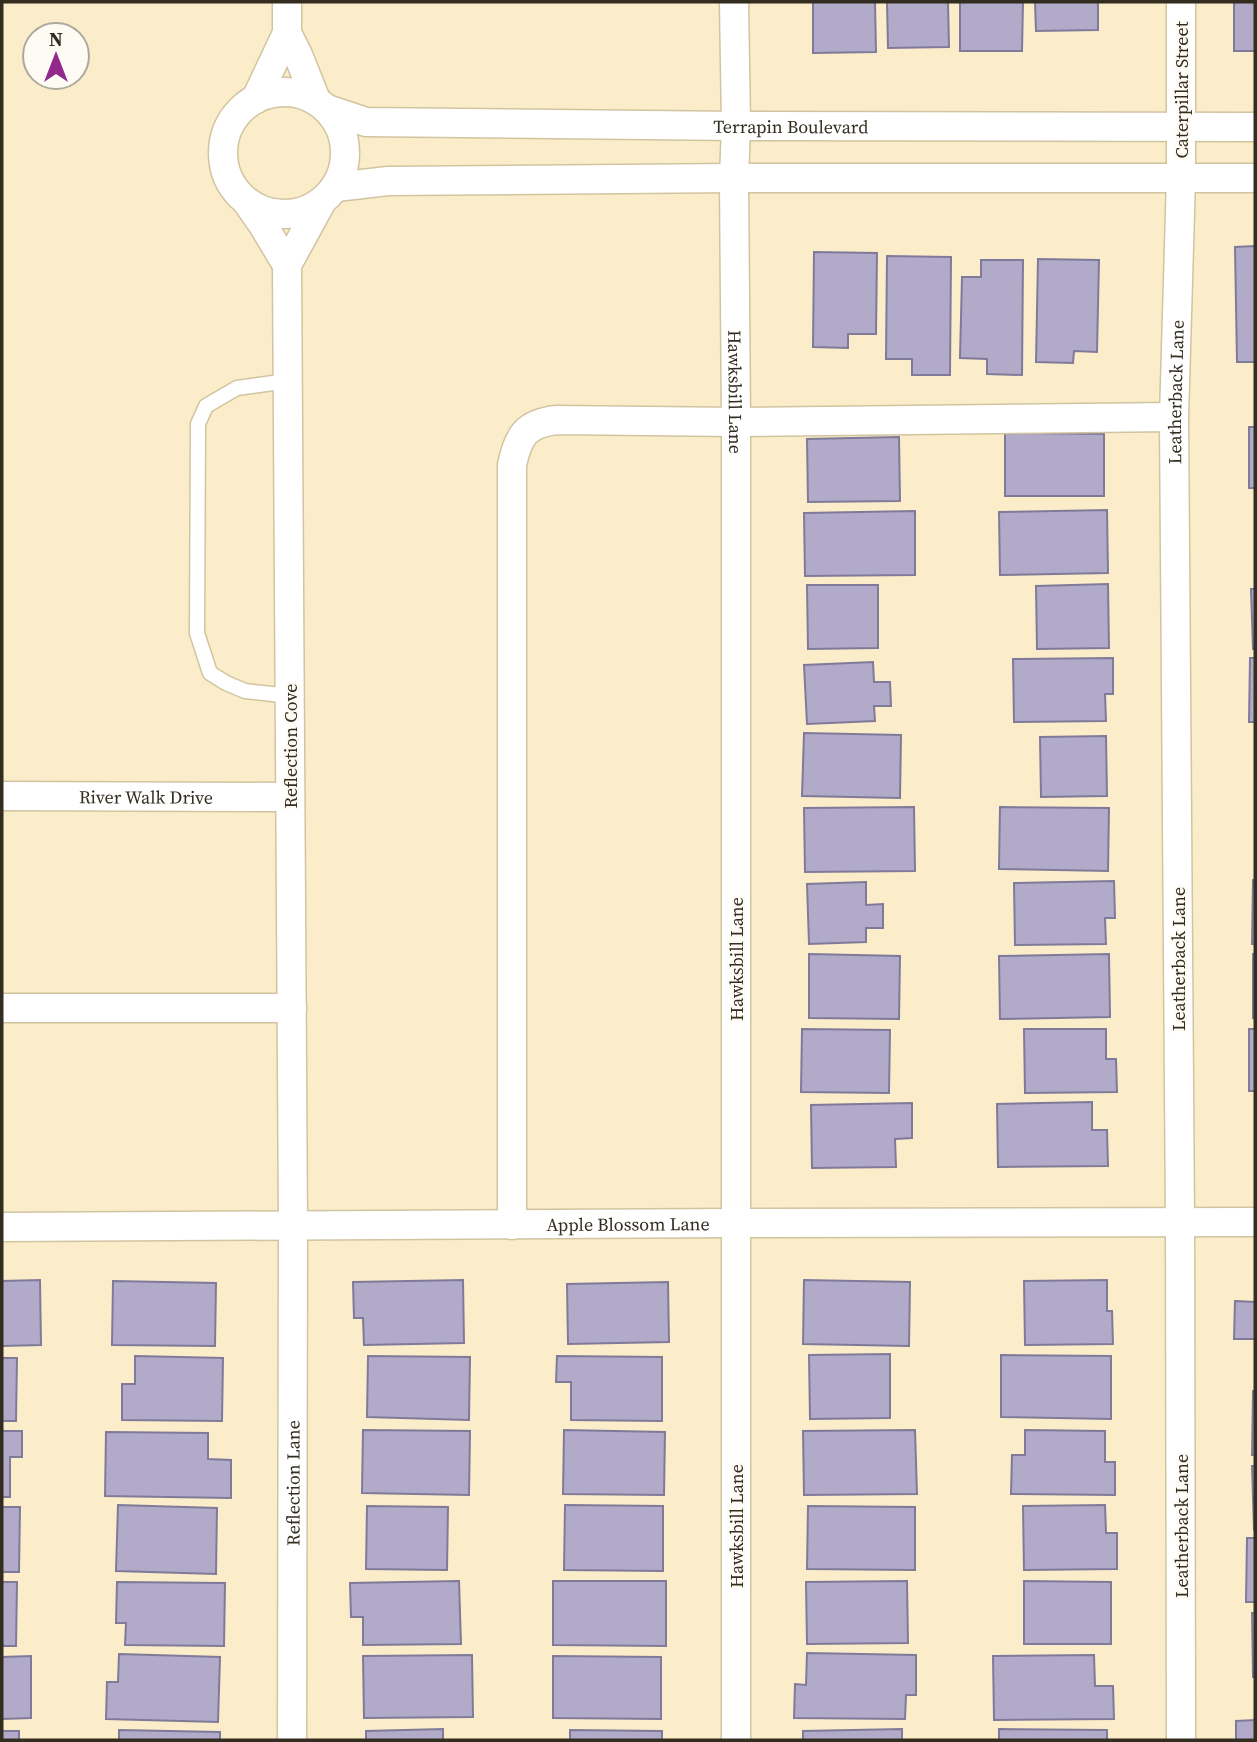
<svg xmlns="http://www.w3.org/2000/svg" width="1257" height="1742" viewBox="0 0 1257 1742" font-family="'Source Serif 4',serif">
<rect width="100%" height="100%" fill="#fbedc9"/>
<path fill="#b1abc9" stroke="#807a9a" stroke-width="2" d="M813 2H875L876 52 813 53Z
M887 2H948L949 47 888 48Z
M960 2H1023L1022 51H960Z
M1035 2H1098V30L1036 31Z
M1234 2H1255V51H1234Z
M1255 246V362H1237L1235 247Z
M814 252 877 253 876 334H848V348L813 347Z
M887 256 951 257 950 375H912V359H886Z
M1038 259 1099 260 1097 352 1074 351 1073 363 1036 362Z
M981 260H1023L1022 375 987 374V359L960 358 962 277H981Z
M1249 427H1255V488H1249Z
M1005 433 1104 434V496H1005Z
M899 437 900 501 808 502 807 439Z
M1107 510 1108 573 1000 575 999 512Z
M915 511V575L805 576 804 513Z
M1108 584 1109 648 1037 649 1036 586Z
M807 585H878V648L808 649Z
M1251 589H1255V649H1253Z
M1113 658V694H1105L1106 721 1014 722 1013 659Z
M1250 658H1255V722H1249Z
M873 662 874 682H890L891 706H874L875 721 807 724 804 665Z
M804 733 901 735 900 798 802 796Z
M1106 736 1107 796 1041 797 1040 737Z
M914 807 915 871 805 872 804 808Z
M1000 807 1109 808 1108 871 999 869Z
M1253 880H1255V944H1252Z
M1114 881 1115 918H1105L1106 944 1015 945 1014 883Z
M866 882V905L883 904V928H866V942L809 944 807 884Z
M809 954 900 956 899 1019 809 1018Z
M1109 954 1110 1017 1000 1019 999 956Z
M1253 954H1255V1018H1253Z
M802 1029 890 1030 889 1093 801 1092Z
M1024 1029H1106V1059H1116L1117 1092 1025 1093Z
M1249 1029H1255V1091H1249Z
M1092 1102V1130H1107L1108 1166 998 1167 997 1104Z
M912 1103V1138L895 1139 896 1167 812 1168 811 1105Z
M40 1280 41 1345 2 1346V1281Z
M463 1280 464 1343 364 1345 363 1318H354L353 1282Z
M804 1280 910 1282 909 1346 803 1344Z
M1107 1280V1311H1112L1113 1344 1025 1345 1024 1281Z
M113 1281 216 1283 215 1346 112 1345Z
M668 1282 669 1342 568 1344 567 1284Z
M1235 1301 1255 1302V1339H1234Z
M890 1354V1418L810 1419 809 1355Z
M1001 1355 1111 1356V1419L1001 1417Z
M135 1356 223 1358 222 1421 122 1420V1384H135Z
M368 1356 470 1357 469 1420 367 1417Z
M557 1356 662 1357V1421L571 1420V1382H556Z
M2 1358H17L16 1421H2Z
M1253 1391H1255V1455H1252Z
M363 1430 470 1431 469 1495 362 1493Z
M564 1430 665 1432 664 1495 563 1494Z
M915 1430 917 1494 804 1495 803 1431Z
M1025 1430 1105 1431V1462H1115V1495L1011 1494 1012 1455H1025Z
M2 1431H22V1457H10V1497H2Z
M106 1432 208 1433V1459L231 1460V1498L105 1496Z
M1252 1466H1255V1530H1254Z
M118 1505 217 1508 216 1574 116 1571Z
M565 1505 663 1506V1571L564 1570Z
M1105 1505 1106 1533H1117V1569L1024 1570 1023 1506Z
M367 1506 448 1507 447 1570 366 1569Z
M808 1506 915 1507V1570L807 1569Z
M2 1507H20L19 1572H2Z
M1247 1538H1255V1602H1246Z
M459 1581 461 1644 363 1645V1617H351L350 1583Z
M553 1581H666V1646L553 1645Z
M907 1581 908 1643 807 1644 806 1582Z
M1024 1581 1111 1582V1644H1024Z
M2 1582H17L16 1646H2Z
M117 1582 225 1583 224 1646 125 1645 126 1623H116Z
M1252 1613H1255V1677H1253Z
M807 1653 916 1655V1695H906L905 1719 794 1718 795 1684 806 1685Z
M119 1654 220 1657 218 1722 106 1719 107 1682H118Z
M472 1655 473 1717 364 1718 363 1656Z
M1094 1655 1095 1686H1113L1114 1719 994 1720 993 1656Z
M31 1656V1718L2 1719V1657Z
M553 1656 661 1657V1719L553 1718Z
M1255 1720V1740H1236V1721Z
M443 1729V1740H366V1731Z
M902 1729V1740H803V1731Z
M999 1729 1107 1730V1740H999Z
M119 1730 220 1732V1740H119Z
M570 1730 662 1731V1740H570Z
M2 1731H19V1740H2Z"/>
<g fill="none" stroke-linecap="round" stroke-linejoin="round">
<g stroke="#d1c4a1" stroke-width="17">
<path id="lane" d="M288 381 237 388 206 406 198 424 197 633 210 673 226 683 245 691 290 696"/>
</g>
<g stroke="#d1c4a1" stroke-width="31">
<g id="street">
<path id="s1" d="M734 2 736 126 734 178 736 422V1740"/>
<path d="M287 33 298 55 316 100"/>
<circle cx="284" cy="153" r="61"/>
<path d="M256 99 287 33V2"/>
<path id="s2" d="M327 109 366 122 736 126 1255 127"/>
<path d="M336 187 388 181 734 178H1255"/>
<path d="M247 202 263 225 287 265"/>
<path id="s3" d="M2 796 290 797"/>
<path d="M2 1008H292"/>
<path d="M512 1225V465C518 436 526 423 557 420L736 422 1174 417"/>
<path id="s4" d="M2 1227 736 1223 1255 1222"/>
<path id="s5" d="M292 1740 293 1226 287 265 322 201"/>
<path id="s6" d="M1181 1740 1180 1221 1174 417 1181 178V2"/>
</g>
</g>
<use href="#lane" stroke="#fff" stroke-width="14"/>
<use href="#street" stroke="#fff" stroke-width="28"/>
</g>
<g text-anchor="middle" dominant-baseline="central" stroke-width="5" stroke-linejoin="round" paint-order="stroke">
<g font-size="18" fill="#322d1f" stroke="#fefbf4">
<text transform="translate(1181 90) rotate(-90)">Caterpillar Street</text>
<text stroke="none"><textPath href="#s2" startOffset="466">Terrapin Boulevard</textPath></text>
<text stroke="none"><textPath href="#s1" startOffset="390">Hawksbill Lane</textPath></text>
<text stroke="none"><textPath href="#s6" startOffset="1348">Leatherback Lane</textPath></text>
<text transform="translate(290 746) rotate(-90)">Reflection Cove</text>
<text stroke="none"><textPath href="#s3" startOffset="144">River Walk Drive</textPath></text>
<text transform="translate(736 959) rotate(-90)">Hawksbill Lane</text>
<text transform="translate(1178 959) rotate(-90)">Leatherback Lane</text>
<text stroke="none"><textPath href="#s4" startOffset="626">Apple Blossom Lane</textPath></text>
<text stroke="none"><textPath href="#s5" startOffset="257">Reflection Lane</textPath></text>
<text transform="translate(736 1526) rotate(-90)">Hawksbill Lane</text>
<text transform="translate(1181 1526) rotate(-90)">Leatherback Lane</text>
</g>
</g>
<rect width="1257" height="1742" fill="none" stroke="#322d1f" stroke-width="7"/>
<g transform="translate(56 56)"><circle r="33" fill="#fefbf4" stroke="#aca99f" stroke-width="2"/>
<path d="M0-5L12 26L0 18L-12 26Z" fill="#91288c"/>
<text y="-10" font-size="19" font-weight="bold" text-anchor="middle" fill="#322d1f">N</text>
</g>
</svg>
